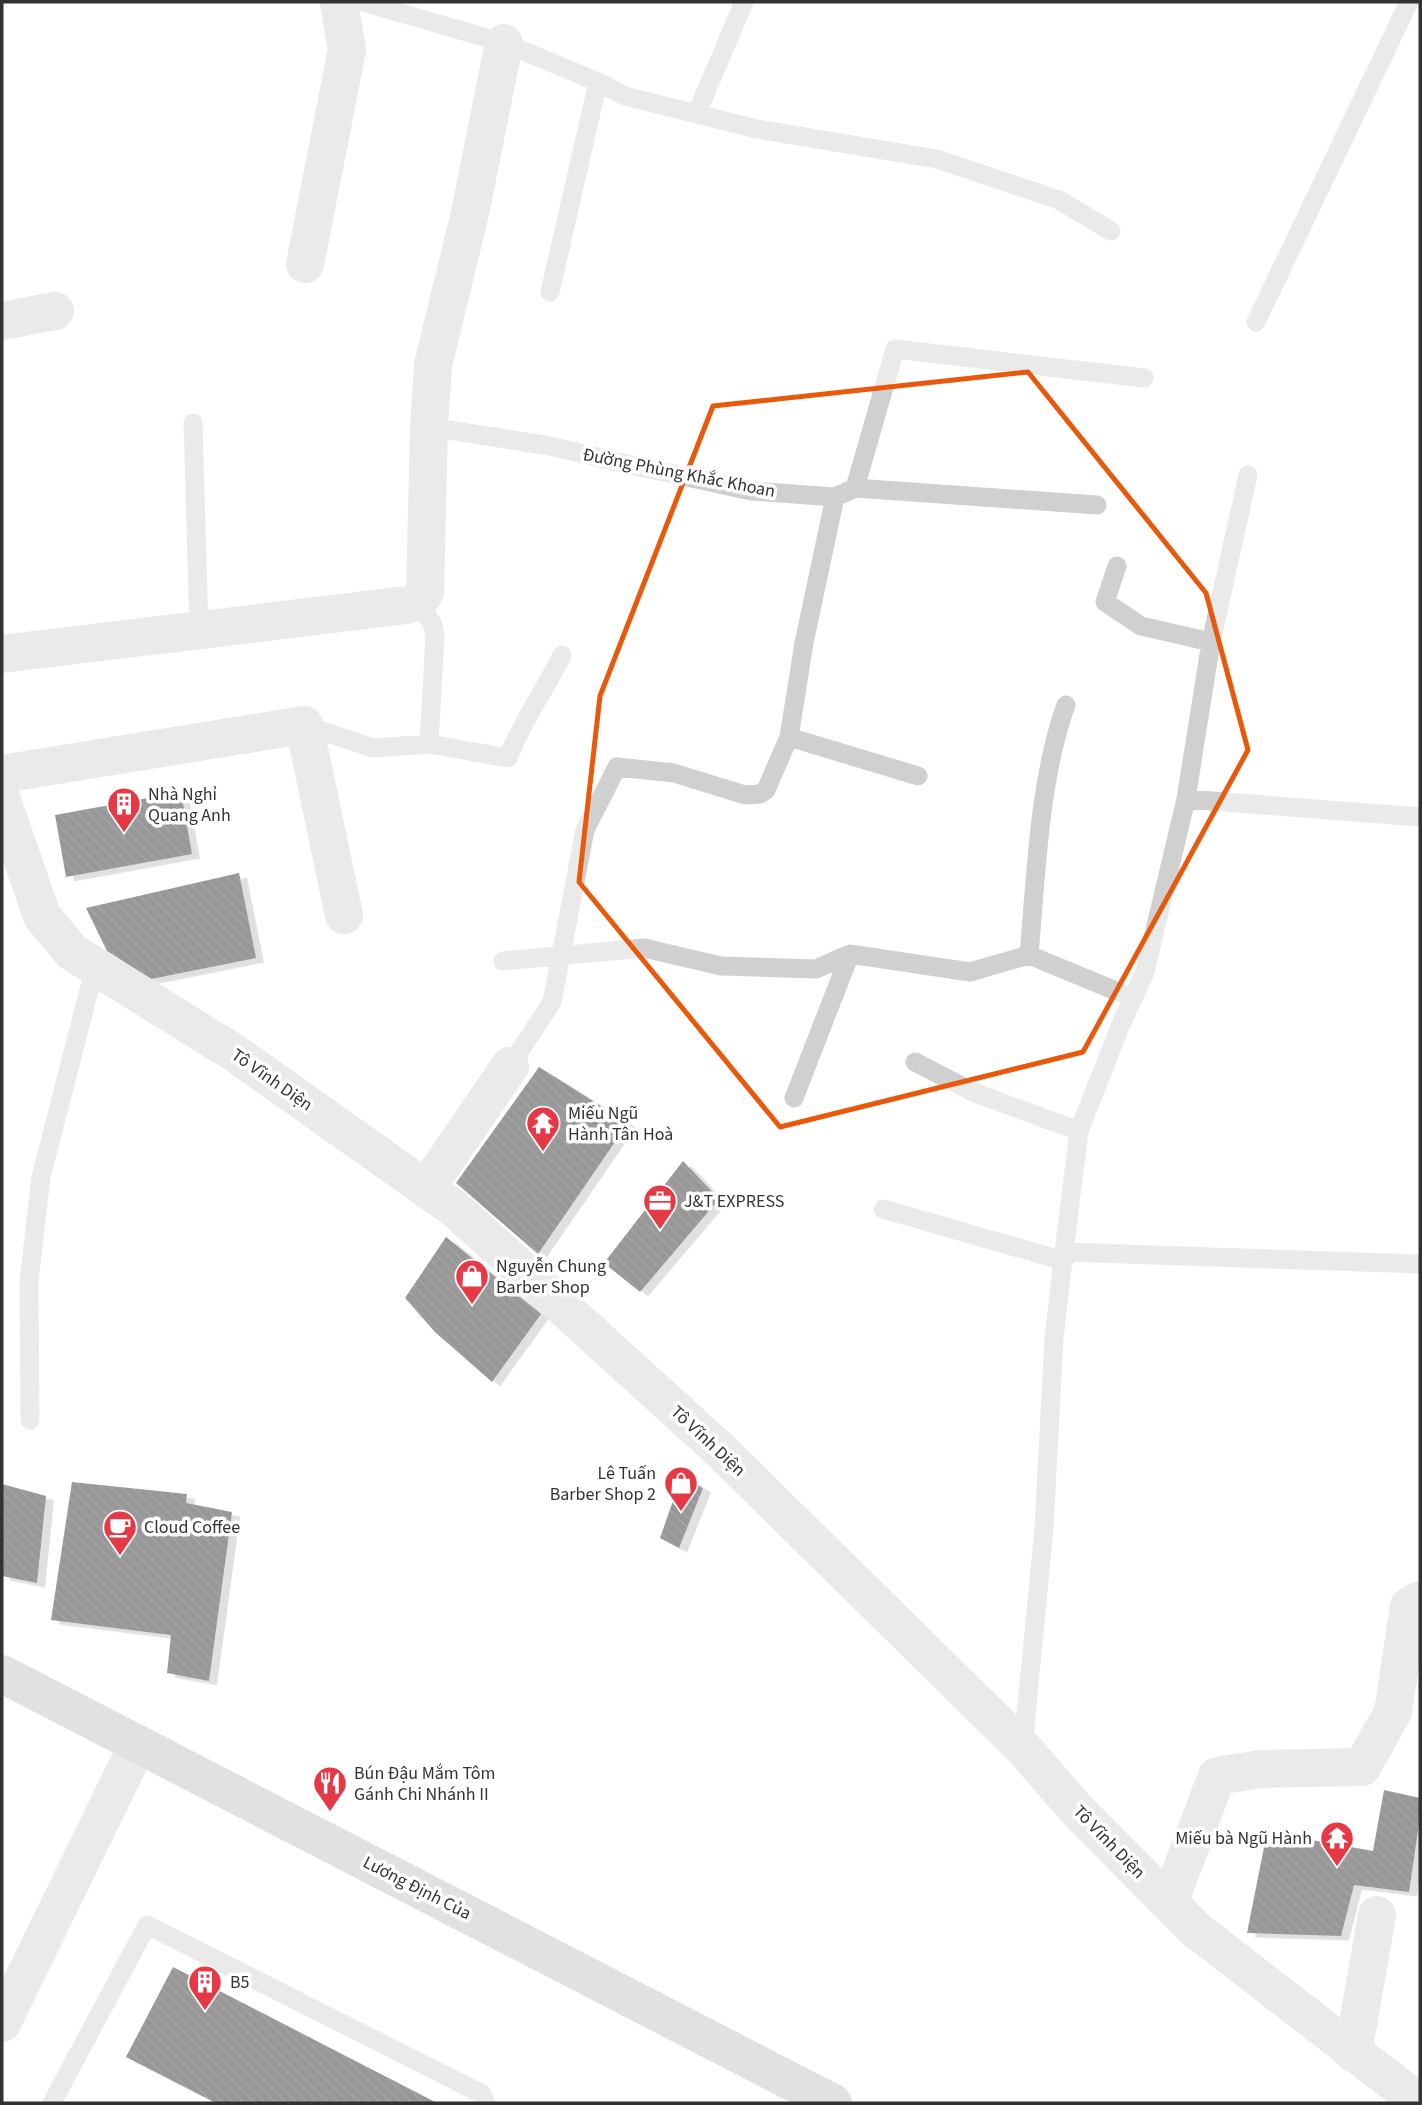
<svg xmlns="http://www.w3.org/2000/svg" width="1422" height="2105" viewBox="0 0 1422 2105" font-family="'Source Sans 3',sans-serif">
<defs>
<pattern id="building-back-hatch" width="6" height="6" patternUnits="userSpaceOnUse" patternTransform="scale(1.75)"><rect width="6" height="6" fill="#1a1a1a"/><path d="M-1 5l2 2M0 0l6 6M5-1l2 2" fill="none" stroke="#333"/></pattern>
<filter id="shadow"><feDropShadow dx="8" dy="4.5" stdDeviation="0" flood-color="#0004"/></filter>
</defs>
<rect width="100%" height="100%" fill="#fff"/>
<path fill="url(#building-back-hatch)" filter="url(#shadow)" d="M181 792 192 854 66 877 55 815Z
M239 873 256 958 151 979 107 951 86 908Z
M539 1067 628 1123 538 1254 456 1183Z
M683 1161 719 1199 640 1292 604 1263Z
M446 1237 541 1314 492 1382 435 1332 405 1298Z
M682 1475 703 1488 679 1548 660 1538Z
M72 1482 187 1494 186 1503 232 1512 209 1681 167 1673 171 1635 51 1620Z
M2 1484 46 1496 37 1583 2 1576Z
M1384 1790 1420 1798V1817L1409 1892 1354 1885 1341 1936 1247 1933 1267 1832 1373 1851Z
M173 1967 437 2103H216L126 2057Z"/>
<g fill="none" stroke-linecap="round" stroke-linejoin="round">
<path stroke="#d0d0d0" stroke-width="19" d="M363 2 504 43 598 82 625 96 757 129 937 159 1059 200 1111 231
M697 113 744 2
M550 292 598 82
M1256 322 1409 2
M193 423 199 630
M429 427 550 446 613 461 751 491 835 497 855 488 1097 505
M855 488 895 349 1144 378
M418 602 433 625 435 636 429 744 508 758C522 721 545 690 562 655
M1211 642 1248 475
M304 725 373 748 429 744
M789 737 918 776
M1186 799 1420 817
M1029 955C1036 876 1039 779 1066 705
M503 961 644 948 721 966 816 969 850 954 970 972 1029 955 1133 998
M915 1062 973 1092 1079 1131
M510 1066 552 1002 585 830 617 767 674 773 745 795 760 794 766 790 789 737 804 643 835 497
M794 1098 850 954
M883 1209 1064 1261
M1064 1252 1079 1131 1119 1029 1145 972 1186 799 1211 642 1141 626 1105 602 1117 566
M30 1420 29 1281 41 1177 95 967
M1023 1747 1044 1528 1054 1338 1064 1252 1420 1264
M52 2103 147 1925 482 2094 486 2103"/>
<path stroke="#d0d0d0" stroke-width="38" d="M305 264 347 50 339 2
M2 321 55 311
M2 654 407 605 418 602 425 592 429 427 433 365 470 213 504 43
M2 774 304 725 344 915
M2 800 42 916 72 952 233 1052 455 1209 720 1450 1023 1748 1077 1810 1195 1929 1420 2103
M426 1189 510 1066
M1169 1903 1217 1776 1261 1769 1362 1767 1393 1712 1409 1606 1420 1600
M2 2023 138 1744
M1353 2053 1377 1915"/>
<path stroke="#bdbdbd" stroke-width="38" d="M2 1674 833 2103"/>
</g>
<path d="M0 0H1422V2105H0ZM1028 372 1206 593 1248 750 1083 1052 780 1127 579 882 600 696 713 406Z" fill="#fff" fill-opacity=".55" fill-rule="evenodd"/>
<path fill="none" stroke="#e8590c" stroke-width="5" stroke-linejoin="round" d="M1028 372 1206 593 1248 750 1083 1052 780 1127 579 882 600 696 713 406Z"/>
<defs>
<g id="building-pin" transform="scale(1.75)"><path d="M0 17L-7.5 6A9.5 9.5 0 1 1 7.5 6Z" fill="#e63946" stroke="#fff"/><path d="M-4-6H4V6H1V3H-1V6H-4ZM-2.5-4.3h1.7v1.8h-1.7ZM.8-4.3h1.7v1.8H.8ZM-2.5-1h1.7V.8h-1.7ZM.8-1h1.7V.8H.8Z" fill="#fff"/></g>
<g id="temple-pin" transform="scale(1.75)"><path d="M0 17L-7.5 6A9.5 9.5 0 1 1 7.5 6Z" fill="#e63946" stroke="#fff"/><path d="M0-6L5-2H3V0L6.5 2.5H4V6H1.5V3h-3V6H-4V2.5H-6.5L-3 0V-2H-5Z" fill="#fff"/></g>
<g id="office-pin" transform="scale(1.75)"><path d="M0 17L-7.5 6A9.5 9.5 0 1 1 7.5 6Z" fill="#e63946" stroke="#fff"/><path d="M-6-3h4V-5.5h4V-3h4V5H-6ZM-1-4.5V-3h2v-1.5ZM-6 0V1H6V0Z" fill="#fff"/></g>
<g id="shop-pin" transform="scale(1.75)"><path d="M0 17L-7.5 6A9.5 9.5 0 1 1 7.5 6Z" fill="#e63946" stroke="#fff"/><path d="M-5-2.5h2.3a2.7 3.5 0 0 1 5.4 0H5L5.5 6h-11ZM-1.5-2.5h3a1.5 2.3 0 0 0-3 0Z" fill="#fff"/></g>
<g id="cafe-pin" transform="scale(1.75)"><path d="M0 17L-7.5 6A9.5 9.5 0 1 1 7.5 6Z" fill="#e63946" stroke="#fff"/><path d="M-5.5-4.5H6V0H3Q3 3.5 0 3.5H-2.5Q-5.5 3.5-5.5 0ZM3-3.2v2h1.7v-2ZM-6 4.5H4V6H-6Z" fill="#fff"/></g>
<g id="restaurant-pin" transform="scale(1.75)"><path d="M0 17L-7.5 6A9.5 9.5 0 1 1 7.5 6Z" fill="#e63946" stroke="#fff"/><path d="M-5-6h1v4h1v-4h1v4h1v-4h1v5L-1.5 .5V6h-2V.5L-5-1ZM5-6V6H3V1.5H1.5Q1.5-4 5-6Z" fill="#fff"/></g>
</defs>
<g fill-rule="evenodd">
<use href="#building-pin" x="124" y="804"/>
<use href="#temple-pin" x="543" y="1123"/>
<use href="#office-pin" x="660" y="1201"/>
<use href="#shop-pin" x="472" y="1276"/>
<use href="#shop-pin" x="681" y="1483"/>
<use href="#cafe-pin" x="120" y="1527"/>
<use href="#restaurant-pin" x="330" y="1783"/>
<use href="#temple-pin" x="1337" y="1838"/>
<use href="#building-pin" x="205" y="1982"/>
</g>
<g text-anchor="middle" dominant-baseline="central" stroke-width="7" stroke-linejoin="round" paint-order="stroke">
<g font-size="18" fill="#333" stroke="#fff">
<text transform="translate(679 473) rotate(11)">Đường Phùng Khắc Khoan</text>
<text transform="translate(272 1080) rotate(35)">Tô Vĩnh Diện</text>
<text transform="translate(708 1441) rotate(43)">Tô Vĩnh Diện</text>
<text transform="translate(1109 1842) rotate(46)">Tô Vĩnh Diện</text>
<text transform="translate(417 1888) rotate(27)">Lương Định Của</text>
</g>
<g font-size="18" fill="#333" stroke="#fff" text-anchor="start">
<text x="148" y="794">Nhà Nghỉ<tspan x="148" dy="21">Quang Anh</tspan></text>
<text x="568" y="1113">Miếu Ngũ<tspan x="568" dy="21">Hành Tân Hoà</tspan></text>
<text x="684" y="1201">J&amp;T EXPRESS</text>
<text x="496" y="1266">Nguyễn Chung<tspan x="496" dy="21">Barber Shop</tspan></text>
<text x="656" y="1473" text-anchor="end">Lê Tuấn<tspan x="656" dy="21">Barber Shop 2</tspan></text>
<text x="144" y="1527">Cloud Coffee</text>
<text x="354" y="1773">Bún Đậu Mắm Tôm<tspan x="354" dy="21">Gánh Chi Nhánh II</tspan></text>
<text x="1312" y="1838" text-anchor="end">Miếu bà Ngũ Hành</text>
<text x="230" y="1982">B5</text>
</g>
</g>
<rect width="1422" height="2105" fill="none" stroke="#333333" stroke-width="7"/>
</svg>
